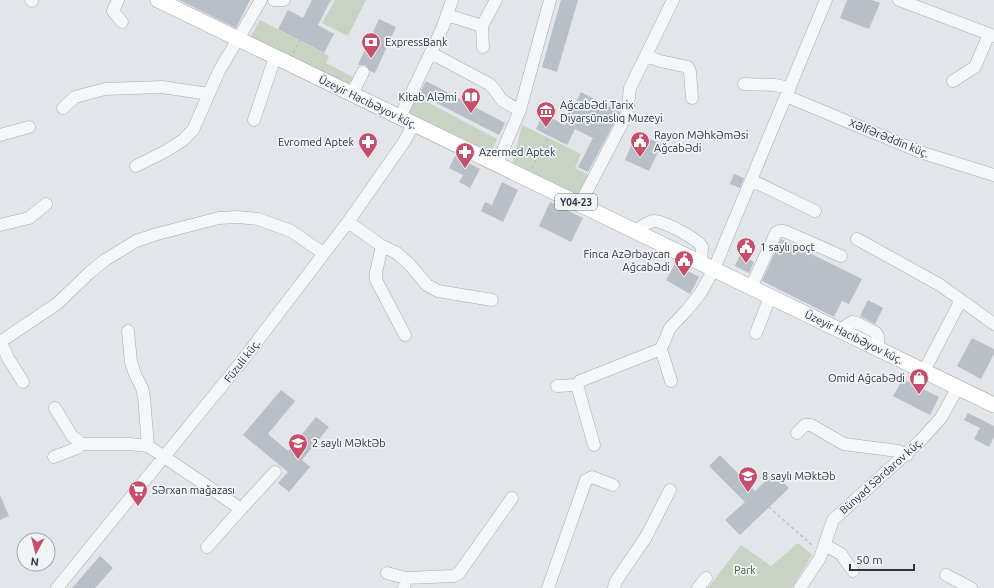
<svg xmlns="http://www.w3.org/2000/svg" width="994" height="588" viewBox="0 0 994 588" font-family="Ubuntu,sans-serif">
<rect width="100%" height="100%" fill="#e2e5e9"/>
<path fill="#c8d3c3" d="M335 0H366L348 36 322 23Z
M260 20 329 56 326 63 353 77 348 86 249 39Z
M416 96 497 139 490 154 407 114Z
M522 125 581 154 575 168 591 176 581 196 512 165Z
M798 543 812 555 792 588H708L741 545 771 566Z"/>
<path fill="#b9bfc6" d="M179 0H250L236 28Z
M312 0H331L318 25 334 34 324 53 278 29 288 10 303 18Z
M561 0H578L557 72 542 67Z
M847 0H872L880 3 869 29 840 18Z
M379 19 396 27 375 73 370 71 366 65H358Z
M426 81 505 123 499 135 419 94Z
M581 92 620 112 588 172 578 167 593 138 575 129 567 145 536 129 543 114 565 125Z
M645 137 662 144 649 171 625 160 632 143 640 147Z
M455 156 480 169 470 188 459 182 463 175 449 168Z
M734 174 744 178 740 188 730 184Z
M502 182 518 190 503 222 481 211 485 202 492 205Z
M550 202 583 218 571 242 539 226Z
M781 239 862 279 849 304 842 301 834 317 762 281Z
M740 255 754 262 749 273 735 266Z
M675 264 699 277 690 294 666 280Z
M868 300 883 308 875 324 860 316Z
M972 338 994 349V354L981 379 957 366Z
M903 379 939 397 930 415 893 396Z
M281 390 295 401 268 434 288 451 316 417 329 427 302 460 310 467 289 492 278 483 288 472 243 435Z
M968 413 994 426V437L989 447 974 439 980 428 964 420Z
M720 455 755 491 774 473 789 488 740 535 725 520 745 502 709 466Z
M0 495 9 516 0 520Z
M100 556 113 568 95 588H72Z"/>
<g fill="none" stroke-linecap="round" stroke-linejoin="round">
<g stroke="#a7acb3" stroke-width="13">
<path id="minor" d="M31 0 32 1
M118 0 113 11 122 22
M274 0H284
M899 0 994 36
M447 15 482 26 496 0
M482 26 483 47
M431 53 489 84C496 89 497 95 502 100 507 104 514 107 520 110
M647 56 660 61 688 67 690 72 692 98
M953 81 975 67 989 34
M744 84 775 85 790 88
M352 94 363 72
M786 96 923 153 994 175
M63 108 75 97 105 89 162 87 209 94
M400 117 442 29 452 0
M254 120 275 57
M0 135 29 127
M497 164 520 110 550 0
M136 166 166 151 183 140 193 130 219 71 261 0
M751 180 815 211
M580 204 627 114 630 88 673 0
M348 222 382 246 397 253 410 265 427 285 438 291 492 300
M0 225 29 218 46 204
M635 231C641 227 647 222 654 221 662 220 700 240 702 247 702 252 701 258 701 263
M857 239 940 285 994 324
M382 246 376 272V280L405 335
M751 287 776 233 779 231H784L841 256
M839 330 852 322 857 323 875 332 878 336V349
M128 331 131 362 135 374 142 388 144 397 148 446
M756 333 770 297
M0 342 58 303 89 273 105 260 136 241 157 234 219 218 237 217 258 219 291 231 323 253
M1 342 8 358 23 382
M661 349 671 381
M924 371 961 300
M557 386 577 385
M55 408 72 436 82 444
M797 433 805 425H811L844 444 898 451 907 455
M594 445 577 385 580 381 661 349 670 328 687 310 700 294 714 269 826 0
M54 457 77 448 82 444H130L148 446 241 509 207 547
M241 509 275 472
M825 545 841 554 853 571
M387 573 406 578
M946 575 971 588
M57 588 242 361 348 222 404 142 414 124
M404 588 406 578 454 576 459 573 512 498
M548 588 586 480 592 477 613 485
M614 588 616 581 646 537 670 490
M698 588 706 578
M800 588 820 558 833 520 919 442 941 418 958 387"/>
</g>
<g stroke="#a2aab4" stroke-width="16">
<path id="major" d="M158 0 994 405"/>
</g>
<path stroke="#bcc0c4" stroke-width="1.5" stroke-dasharray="3 3" stroke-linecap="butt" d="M293 53 300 40
M532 168 549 135
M769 507 813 546"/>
<use href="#minor" stroke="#f4f6f8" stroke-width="12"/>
<use href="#major" stroke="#fff" stroke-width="15"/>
</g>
<defs>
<g id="bank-pin" transform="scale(1)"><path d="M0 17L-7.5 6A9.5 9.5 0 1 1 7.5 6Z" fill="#c74e68" stroke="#f1f4f7"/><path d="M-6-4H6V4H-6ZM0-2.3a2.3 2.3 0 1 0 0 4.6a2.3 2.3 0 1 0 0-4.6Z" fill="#fff"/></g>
<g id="library-pin" transform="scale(1)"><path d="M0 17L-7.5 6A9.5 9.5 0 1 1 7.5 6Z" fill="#c74e68" stroke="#f1f4f7"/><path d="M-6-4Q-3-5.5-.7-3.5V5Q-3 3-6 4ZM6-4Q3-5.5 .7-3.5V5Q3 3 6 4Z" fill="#fff"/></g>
<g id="museum-pin" transform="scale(1)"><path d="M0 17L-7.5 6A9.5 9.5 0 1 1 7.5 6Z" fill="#c74e68" stroke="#f1f4f7"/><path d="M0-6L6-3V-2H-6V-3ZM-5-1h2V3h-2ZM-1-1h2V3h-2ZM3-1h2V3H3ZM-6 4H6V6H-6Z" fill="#fff"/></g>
<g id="civic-pin" transform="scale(1)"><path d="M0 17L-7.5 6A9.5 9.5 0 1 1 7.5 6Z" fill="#c74e68" stroke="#f1f4f7"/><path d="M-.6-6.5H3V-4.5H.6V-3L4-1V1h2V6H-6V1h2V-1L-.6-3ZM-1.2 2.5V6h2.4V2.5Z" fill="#fff"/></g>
<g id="pharmacy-pin" transform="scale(1)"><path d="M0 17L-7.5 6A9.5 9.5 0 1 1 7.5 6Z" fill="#c74e68" stroke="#f1f4f7"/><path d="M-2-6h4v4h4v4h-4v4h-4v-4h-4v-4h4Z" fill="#fff"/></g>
<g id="shop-pin" transform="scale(1)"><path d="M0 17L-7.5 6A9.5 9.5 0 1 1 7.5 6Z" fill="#c74e68" stroke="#f1f4f7"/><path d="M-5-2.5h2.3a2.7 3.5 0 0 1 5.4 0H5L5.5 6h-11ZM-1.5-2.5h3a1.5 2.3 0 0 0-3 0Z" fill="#fff"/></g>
<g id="school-pin" transform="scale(1)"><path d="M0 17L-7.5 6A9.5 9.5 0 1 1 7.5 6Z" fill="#c74e68" stroke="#f1f4f7"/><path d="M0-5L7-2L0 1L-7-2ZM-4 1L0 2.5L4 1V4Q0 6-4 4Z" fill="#fff"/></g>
<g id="supermarket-pin" transform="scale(1)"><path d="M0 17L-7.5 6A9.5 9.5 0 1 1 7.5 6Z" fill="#c74e68" stroke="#f1f4f7"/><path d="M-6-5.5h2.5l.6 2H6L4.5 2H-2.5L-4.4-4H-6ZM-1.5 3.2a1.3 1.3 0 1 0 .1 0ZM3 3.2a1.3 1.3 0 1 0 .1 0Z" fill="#fff"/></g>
</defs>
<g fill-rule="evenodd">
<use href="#bank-pin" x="371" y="42"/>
<use href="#library-pin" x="471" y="97"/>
<use href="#museum-pin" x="546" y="111"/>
<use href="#civic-pin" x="640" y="141"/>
<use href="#pharmacy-pin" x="368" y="142"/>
<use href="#pharmacy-pin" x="465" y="152"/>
<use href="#civic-pin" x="746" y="247"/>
<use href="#civic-pin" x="684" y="260"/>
<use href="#shop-pin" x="919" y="378"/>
<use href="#school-pin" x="298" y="443"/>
<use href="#school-pin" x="748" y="476"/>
<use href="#supermarket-pin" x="138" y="490"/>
</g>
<g text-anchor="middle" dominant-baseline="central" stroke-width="3.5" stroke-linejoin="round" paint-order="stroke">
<rect fill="#f1f4f7" stroke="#666e77" stroke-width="1" x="555" y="194" width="42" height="16" rx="3"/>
<g font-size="10" font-weight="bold" fill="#2b3440">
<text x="576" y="202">Y04-23</text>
</g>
<g font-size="11" fill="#2b3440" stroke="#f1f4f7" text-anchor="start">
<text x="385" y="42">ExpressBank</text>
<text x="457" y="97" text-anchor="end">Kitab Aləmi</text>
<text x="560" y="105">Ağcabədi Tarix<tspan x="560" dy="13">Diyarşünaslıq Muzeyi</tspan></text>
<text x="654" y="135">Rayon Məhkəməsi<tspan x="654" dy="13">Ağcabədi</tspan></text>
<text x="354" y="142" text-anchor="end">Evromed Aptek</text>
<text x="479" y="152">Azermed Aptek</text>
<text x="760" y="247">1 saylı poçt</text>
<text x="670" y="254" text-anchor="end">Finca Azərbaycan<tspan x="670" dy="13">Ağcabədi</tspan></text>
<text x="905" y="378" text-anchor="end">Omid Ağcabədi</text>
<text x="312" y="443">2 saylı Məktəb</text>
<text x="762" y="476">8 saylı Məktəb</text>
<text x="152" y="490">Sərxan mağazası</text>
</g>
<g font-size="11" fill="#2b3440" stroke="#f1f4f7">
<text transform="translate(368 102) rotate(26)">Üzeyir Hacıbəyov küç.</text>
<text transform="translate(889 138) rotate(22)">Xəlfərəddin küç.</text>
<text transform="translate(854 337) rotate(26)">Üzeyir Hacıbəyov küç.</text>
<text transform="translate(242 361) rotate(-52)">Füzuli küç.</text>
<text transform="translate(881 476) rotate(-42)">Bünyad Sərdarov küç.</text>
</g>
<g font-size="11" fill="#415b39" stroke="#f1f4f7">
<text x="745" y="570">Park</text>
</g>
</g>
<g transform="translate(36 552) rotate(187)"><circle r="19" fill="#f1f4f7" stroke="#a2a7ae"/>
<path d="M0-3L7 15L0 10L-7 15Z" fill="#c74e68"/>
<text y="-6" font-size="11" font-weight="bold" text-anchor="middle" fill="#2b3440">N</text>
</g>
<path d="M850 564v6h64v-6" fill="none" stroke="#2b3440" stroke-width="2"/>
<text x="856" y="564" font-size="12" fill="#2b3440" stroke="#f1f4f7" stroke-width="3" paint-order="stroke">50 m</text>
</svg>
